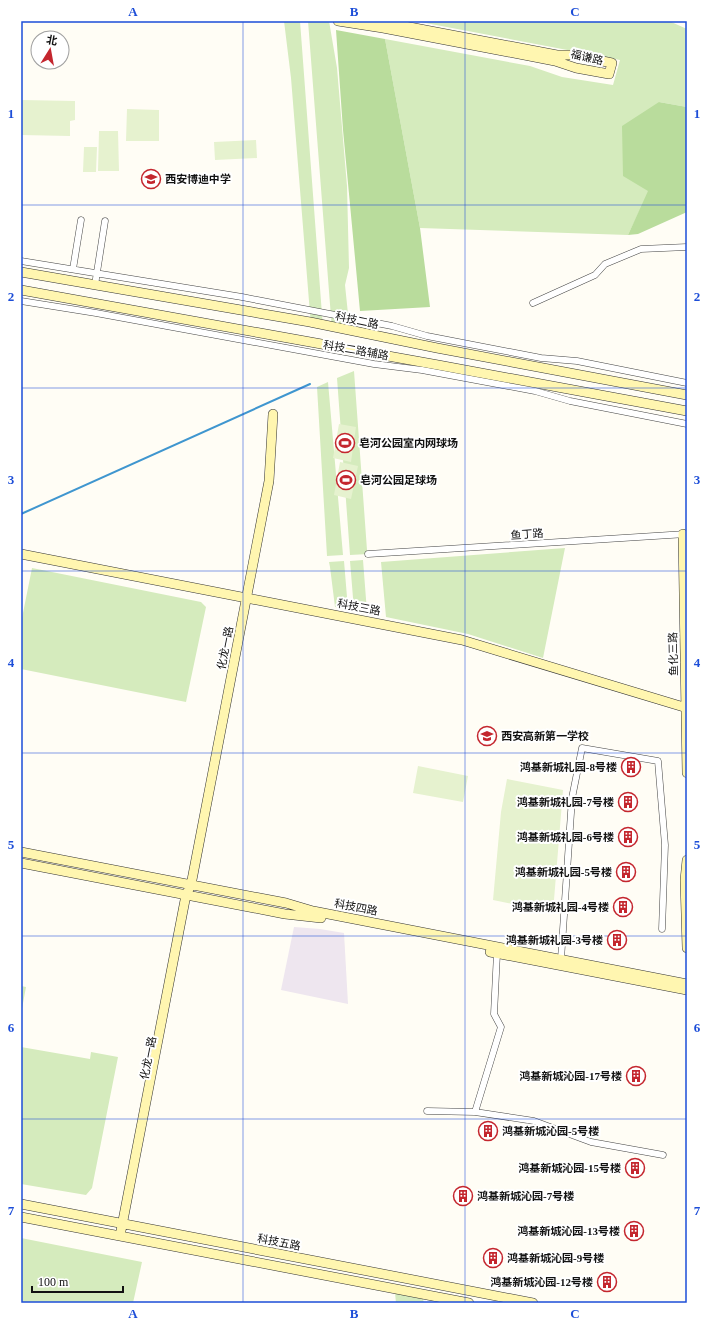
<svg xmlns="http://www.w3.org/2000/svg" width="708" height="1324" viewBox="0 0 708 1324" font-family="'Times New Roman','Noto Sans SC',serif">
<rect width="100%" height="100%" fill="#fffdf5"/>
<path fill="#eee6ef" d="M294 927 320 929 344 933 348 1004 281 990Z"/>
<path fill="#d5ebbd" d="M284 21H300L323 328 311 326 291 78Z
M308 21H329L337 68 347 186 349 268 345 285 350 333 332 330Z
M415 21H669L687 29V107L659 102 649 191 628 235 420 228 385 39 530 66 562 77 613 85 620 60Z
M354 371 367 550 368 554 350 555 337 378Z
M328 382 343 555 327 556 317 387Z
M565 548 543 658 468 634 386 617 381 562Z
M363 560 367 612 354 610 350 561Z
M344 561 348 609 335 607 330 567 329 562Z
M32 568 201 602 206 607 186 702 21 669V623Z
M21 986 26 987 21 1014Z
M21 1047 90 1059 91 1052 118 1057 92 1188 86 1195 21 1184Z
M21 1238 142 1262 133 1303H21Z
M395 1293 423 1299 424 1303H396Z"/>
<path fill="#b9dc9c" d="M336 30 385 39 420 228 430 307 360 311 343 130Z
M659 102 687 107V212L638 234 628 235 648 191 623 176 622 126Z"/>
<path fill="#e6f2cf" d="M21 100 75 101V120L70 121V136L21 135Z
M127 109 159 110V141H126Z
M99 131H118L119 171H98Z
M256 140 257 158 215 160 214 142Z
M84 147H97L96 172H83Z
M339 424 356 427 351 462 333 458Z
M340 462 358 466 351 499 334 495Z
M418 766 468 776 463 802 413 793Z
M507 779 563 790 553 912 493 900 501 812Z"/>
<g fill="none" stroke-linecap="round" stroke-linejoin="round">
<path stroke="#3f96cf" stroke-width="2" d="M21 514 310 384"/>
<g stroke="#444" stroke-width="7">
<path id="street" d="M21 261 242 297 392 326 427 336 541 358 577 361 687 383
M73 269 81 220
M95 285 105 221
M21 301 96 313 374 364 422 370 535 391 570 401 687 424
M533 303 595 275 605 264 641 249 687 247
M368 554 686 534
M561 959 572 798 582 748 658 761 665 845 662 929
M427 1111 475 1112 534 1121 591 1142 663 1155
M475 1112 501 1027 494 1014 497 953"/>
</g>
<g stroke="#333" stroke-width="10">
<path id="secondary" d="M338 21 383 28 555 61 576 68 609 74 612 63 574 55H557L378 21
M21 272 310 322 437 348 687 395
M21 290 438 365 687 411
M683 534 687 773
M21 554 462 640 687 708
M21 852 286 903 313 911 687 984
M687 860 685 880 687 948
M21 863 285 914 321 918
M490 952 687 990
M21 1204 533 1303
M21 1217 469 1303
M120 1236 186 895 191 885 269 481 273 414"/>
</g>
<use href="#street" stroke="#fff" stroke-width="6"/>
<use href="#secondary" stroke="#fff6b0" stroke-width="9"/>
</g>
<path fill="none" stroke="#1d4ed8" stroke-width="1" stroke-opacity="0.55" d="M243 21V1303M465 21V1303M21 205H687M21 388H687M21 571H687M21 753H687M21 936H687M21 1119H687"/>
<defs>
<g id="school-ring" transform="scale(1)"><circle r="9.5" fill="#fff" stroke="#c4262e" stroke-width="1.5"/><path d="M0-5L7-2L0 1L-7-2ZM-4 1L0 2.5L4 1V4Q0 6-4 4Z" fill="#c4262e"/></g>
<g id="stadium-ring" transform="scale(1)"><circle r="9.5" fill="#fff" stroke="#c4262e" stroke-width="1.5"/><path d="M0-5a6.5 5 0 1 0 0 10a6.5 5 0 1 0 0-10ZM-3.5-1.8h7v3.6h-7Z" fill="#c4262e"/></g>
<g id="building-ring" transform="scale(1)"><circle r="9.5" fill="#fff" stroke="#c4262e" stroke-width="1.5"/><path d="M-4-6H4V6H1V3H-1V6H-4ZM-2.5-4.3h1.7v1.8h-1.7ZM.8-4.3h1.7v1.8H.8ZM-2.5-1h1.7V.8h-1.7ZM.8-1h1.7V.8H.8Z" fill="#c4262e"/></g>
</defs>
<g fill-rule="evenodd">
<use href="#school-ring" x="151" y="179"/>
<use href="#stadium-ring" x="345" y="443"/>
<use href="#stadium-ring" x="346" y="480"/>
<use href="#school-ring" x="487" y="736"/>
<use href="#building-ring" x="631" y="767"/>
<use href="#building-ring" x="628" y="802"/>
<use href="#building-ring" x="628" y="837"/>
<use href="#building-ring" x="626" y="872"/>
<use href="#building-ring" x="623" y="907"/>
<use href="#building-ring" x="617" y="940"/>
<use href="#building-ring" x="636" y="1076"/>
<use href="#building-ring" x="488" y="1131"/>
<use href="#building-ring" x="635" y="1168"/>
<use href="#building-ring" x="463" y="1196"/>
<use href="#building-ring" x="634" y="1231"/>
<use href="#building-ring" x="493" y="1258"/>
<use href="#building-ring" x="607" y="1282"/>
</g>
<g text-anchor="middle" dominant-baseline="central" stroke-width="4" stroke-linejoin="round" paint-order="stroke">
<g font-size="11" fill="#111" stroke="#fff">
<text transform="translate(587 57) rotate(13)">福谦路</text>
<text transform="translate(357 320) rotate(12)">科技二路</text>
<text transform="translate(356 350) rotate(10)">科技二路辅路</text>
<text transform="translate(527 534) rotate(-4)">鱼丁路</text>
<text transform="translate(359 607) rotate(11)">科技三路</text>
<text transform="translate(225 648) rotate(-79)">化龙一路</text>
<text transform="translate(673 654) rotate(-91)">鱼化三路</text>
<text transform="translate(356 907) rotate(11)">科技四路</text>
<text transform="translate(148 1058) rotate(-79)">化龙一路</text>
<text transform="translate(279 1242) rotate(11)">科技五路</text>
</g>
<g font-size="11" font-weight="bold" fill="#111" stroke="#fff" text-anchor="end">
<text x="165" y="179" text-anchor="start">西安博迪中学</text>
<text x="359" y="443" text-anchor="start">皂河公园室内网球场</text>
<text x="360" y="480" text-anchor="start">皂河公园足球场</text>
<text x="501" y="736" text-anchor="start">西安高新第一学校</text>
<text x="617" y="767">鸿基新城礼园-8号楼</text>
<text x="614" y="802">鸿基新城礼园-7号楼</text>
<text x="614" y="837">鸿基新城礼园-6号楼</text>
<text x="612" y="872">鸿基新城礼园-5号楼</text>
<text x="609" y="907">鸿基新城礼园-4号楼</text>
<text x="603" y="940">鸿基新城礼园-3号楼</text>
<text x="622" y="1076">鸿基新城沁园-17号楼</text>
<text x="502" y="1131" text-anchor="start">鸿基新城沁园-5号楼</text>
<text x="621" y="1168">鸿基新城沁园-15号楼</text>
<text x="477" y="1196" text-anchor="start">鸿基新城沁园-7号楼</text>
<text x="620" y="1231">鸿基新城沁园-13号楼</text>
<text x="507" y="1258" text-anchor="start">鸿基新城沁园-9号楼</text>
<text x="593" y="1282">鸿基新城沁园-12号楼</text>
</g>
</g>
<rect width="708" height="1324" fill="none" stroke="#ffffff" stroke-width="44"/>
<g transform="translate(50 50) rotate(11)"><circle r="19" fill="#ffffff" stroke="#a0a0a0"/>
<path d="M0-3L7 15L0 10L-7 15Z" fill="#c4262e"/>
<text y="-6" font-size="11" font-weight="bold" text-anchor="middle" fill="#111111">北</text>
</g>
<path d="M32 1286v6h91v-6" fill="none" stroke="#111111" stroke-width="2"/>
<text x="38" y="1286" font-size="12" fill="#111111" stroke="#ffffff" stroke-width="3" paint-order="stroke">100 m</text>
<rect x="22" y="22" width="664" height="1280" fill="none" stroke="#1d4ed8" stroke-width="1.5"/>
<g font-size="13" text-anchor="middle" font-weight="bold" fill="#1d4ed8">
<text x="133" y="16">A</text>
<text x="354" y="16">B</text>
<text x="575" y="16">C</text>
<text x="11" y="118">1</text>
<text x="697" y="118">1</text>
<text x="11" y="301">2</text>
<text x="697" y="301">2</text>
<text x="11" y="484">3</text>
<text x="697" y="484">3</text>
<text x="11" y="667">4</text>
<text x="697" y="667">4</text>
<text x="11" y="849">5</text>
<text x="697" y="849">5</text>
<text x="11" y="1032">6</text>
<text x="697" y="1032">6</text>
<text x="11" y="1215">7</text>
<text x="697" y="1215">7</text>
<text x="133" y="1318">A</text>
<text x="354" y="1318">B</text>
<text x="575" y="1318">C</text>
</g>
</svg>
